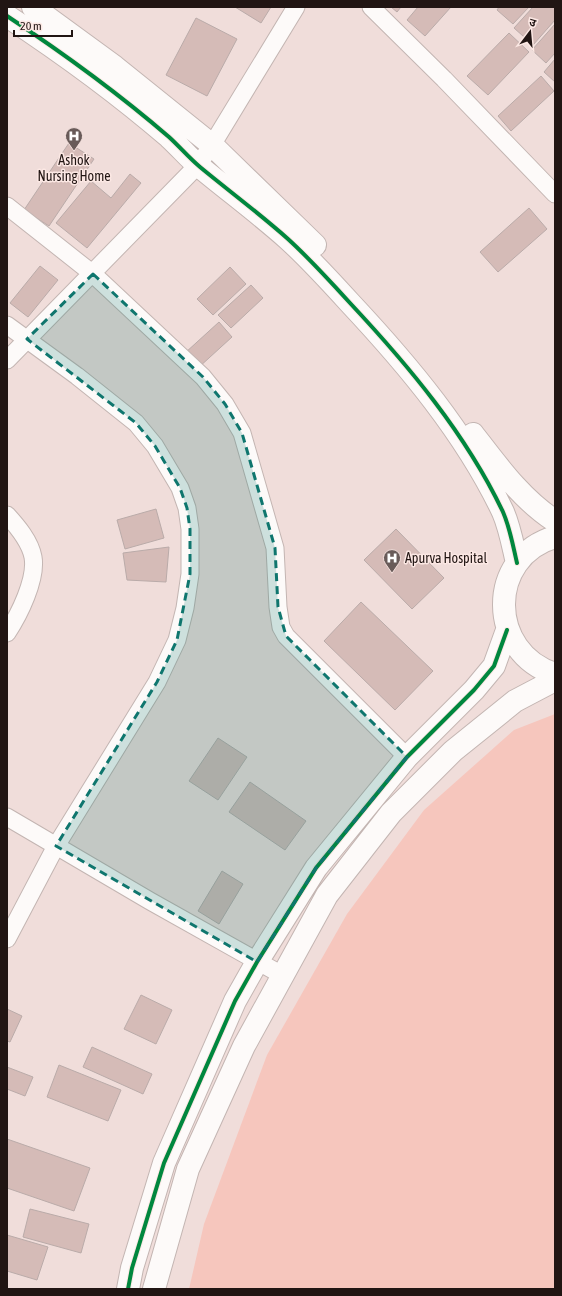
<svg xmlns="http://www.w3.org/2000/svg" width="562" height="1296" viewBox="0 0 562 1296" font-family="'Asap Condensed','Noto Sans Devanagari',sans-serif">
<rect width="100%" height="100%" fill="#f0ddda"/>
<path fill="#f6c6bd" d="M555 714V1289H189L204 1224 267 1055 347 914 424 810 514 730Z"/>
<path fill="#d5bbb7" stroke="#baaba9" d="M235 7H271L261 23Z
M391 7H401L397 12Z
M418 7H451L425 36 407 20Z
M499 7H529L513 24 497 10Z
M533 7H555V20L533 45 514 28Z
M196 18 237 39 207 96 166 75Z
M555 24V53L546 63 532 50Z
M509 33 529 52 488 95 467 76Z
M555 59V82L544 72Z
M541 76 554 91 511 131 498 116Z
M69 143 94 159 49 226 24 210Z
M130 174 141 183 87 248 56 223 91 181 111 198Z
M529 208 547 229 498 272 480 252Z
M40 266 58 280 28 317 10 303Z
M230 267 246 284 213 315 197 299Z
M251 285 263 298 231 328 218 315Z
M219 322 232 337 198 368 185 353Z
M156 509 164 538 125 549 117 520Z
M396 529 444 578 412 609 364 560Z
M169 547 166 582 127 580 123 553Z
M361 602 433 671 395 710 324 641Z
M218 738 247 757 218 800 189 781Z
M250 782 306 821 285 850 229 812Z
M222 871 243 884 219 924 198 911Z
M141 995 172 1010 156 1044 124 1029Z
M7 1009 22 1016 10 1042 7 1041Z
M92 1047 152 1074 143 1094 83 1067Z
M59 1065 121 1090 108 1121 47 1097Z
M7 1067 33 1077 25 1096 7 1089Z
M7 1139 90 1168 74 1211 7 1188Z
M30 1209 89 1224 81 1253 23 1237Z
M7 1235 48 1247 37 1280 7 1271Z"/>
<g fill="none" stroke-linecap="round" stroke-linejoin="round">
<g stroke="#c3b5b2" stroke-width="19">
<path id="minor" d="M371 7 444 79 555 194
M7 206 93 274 203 377 225 404 242 433 275 548 278 607 281 627 286 636 407 757
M7 325 77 376 136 423 155 446 180 488 187 508 190 529V574L185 608 177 640 157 682 56 846 7 939
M7 360 198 165 212 145 296 7
M7 515C17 526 30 541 33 557 37 579 19 615 7 633
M7 817 150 901 282 975"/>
</g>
<g stroke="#c3b5b2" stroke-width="24">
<path id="tertiary" d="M33 7 115 67 212 145 315 245
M7 16C63 53 118 93 169 137 180 147 189 158 200 167 229 191 260 214 288 239 310 259 330 281 350 303 408 365 466 434 503 512 510 528 513 546 517 563
M473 434C497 465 521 499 555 521
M555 537C486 557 488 653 555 674
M128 1289 132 1268 164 1163 235 1001 257 962 316 868 407 757 474 690 494 666 507 630
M154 1289 188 1169 244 1046 327 895 391 813 453 751 515 701 555 680"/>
</g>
<use href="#minor" stroke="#fdfaf9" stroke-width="17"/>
<use href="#tertiary" stroke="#fdfaf9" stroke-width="22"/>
<g stroke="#fce8e4" stroke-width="6">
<path id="cycleway" d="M7 16C63 53 118 93 169 137 180 147 189 158 200 167 229 191 260 214 288 239 310 259 330 281 350 303 408 365 466 434 503 512 510 528 513 546 517 563
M128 1289 132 1268 164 1163 235 1001 257 962 316 868 407 757 474 690 494 666 507 630"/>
</g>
<use href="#cycleway" stroke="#00873e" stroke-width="4"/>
</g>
<path fill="#0f766e" fill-opacity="0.2" stroke="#0f766e" stroke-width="3" stroke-dasharray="8 5" stroke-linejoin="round" d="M93 274 203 377 225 404 242 433 275 548 278 607 286 636 407 757 316 868 257 962 56 846 157 682 177 640 190 574V529L187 508 180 488 155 446 136 423 27 339Z"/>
<defs>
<g id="hospital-pin" transform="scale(0.9)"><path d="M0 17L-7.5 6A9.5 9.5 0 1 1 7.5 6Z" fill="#695b59" stroke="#fce8e4"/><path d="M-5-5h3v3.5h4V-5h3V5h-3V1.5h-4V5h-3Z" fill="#fff"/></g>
</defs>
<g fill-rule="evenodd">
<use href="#hospital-pin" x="74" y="136"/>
<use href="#hospital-pin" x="392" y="558"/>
</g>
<g text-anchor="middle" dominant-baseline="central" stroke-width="3" stroke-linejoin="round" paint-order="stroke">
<g font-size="14" fill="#211513" stroke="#fce8e4">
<text x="74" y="160">Ashok<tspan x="74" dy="16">Nursing Home</tspan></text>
<text x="405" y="558" text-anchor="start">Apurva Hospital</text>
</g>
</g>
<rect width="562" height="1296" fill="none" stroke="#211513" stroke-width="16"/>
<g transform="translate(530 32) rotate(16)" stroke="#fce8e4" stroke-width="3" paint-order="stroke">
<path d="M0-3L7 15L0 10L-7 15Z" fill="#211513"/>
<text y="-6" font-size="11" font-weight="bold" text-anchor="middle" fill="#211513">उ</text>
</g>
<path d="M14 30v6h58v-6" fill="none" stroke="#211513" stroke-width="2"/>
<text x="20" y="30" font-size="12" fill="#211513" stroke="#fce8e4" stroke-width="3" paint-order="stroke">20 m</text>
</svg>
